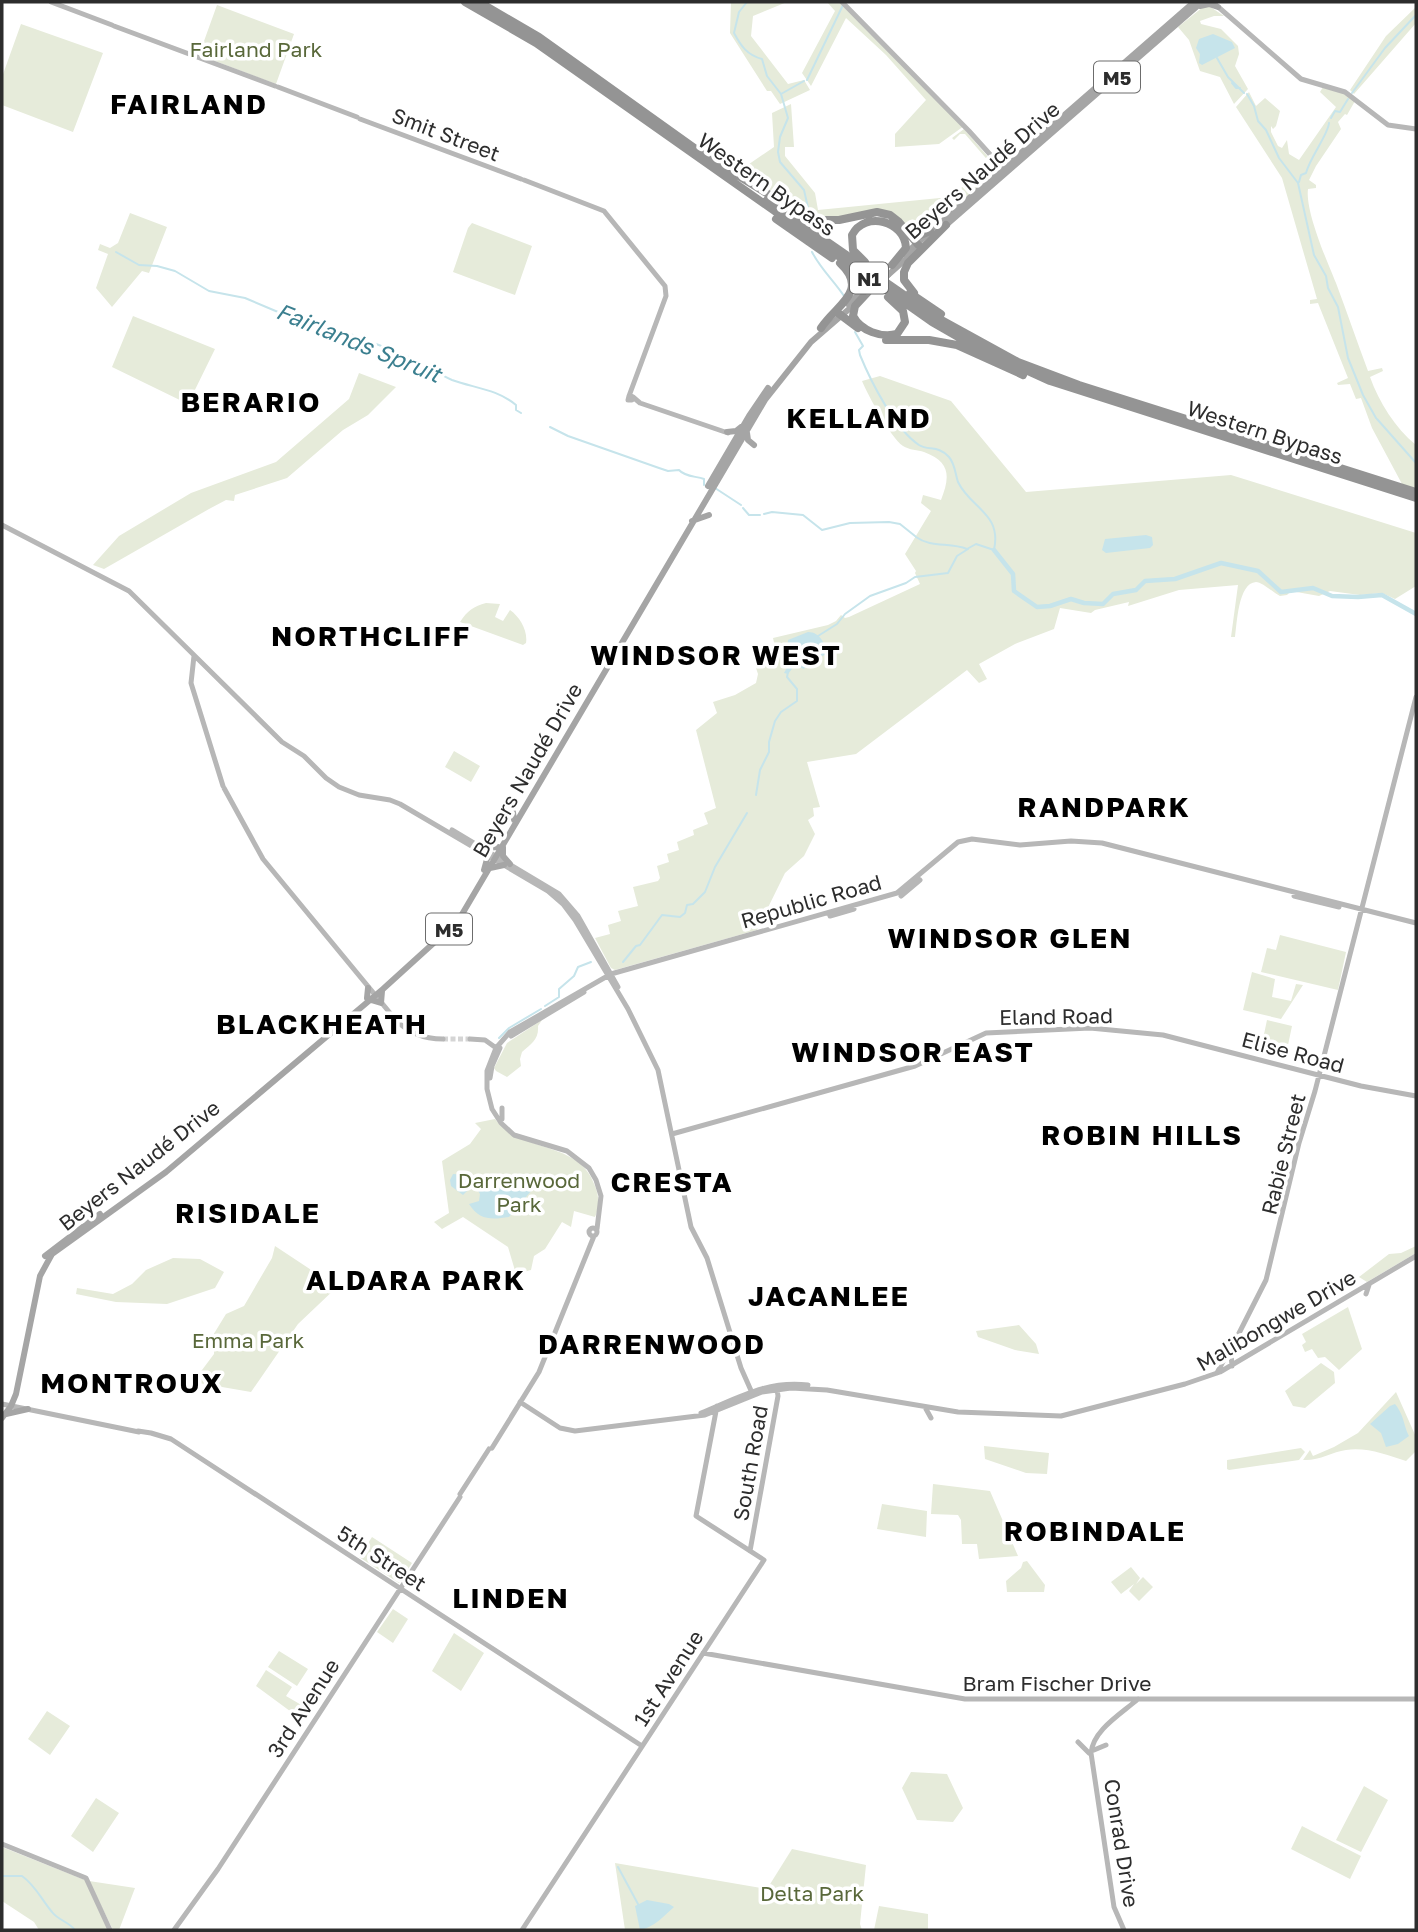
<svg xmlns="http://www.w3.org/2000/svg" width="1418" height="1932" viewBox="0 0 1418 1932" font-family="'Golos Text',sans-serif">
<rect width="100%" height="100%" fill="#fff"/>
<path fill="#e6ebda" d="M731 2H787L753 16 751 36 788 84 804 80 810 90 780 104 771 91H767L730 33Z
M827 2H848L845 4 964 126 939 144 895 147V134L926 100 886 55 846 18 811 86 802 73 835 11Z
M217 5 294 34 276 84 199 55Z
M1209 6 1224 16H1214L1200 21 1201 24 1221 29 1238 46 1239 54 1235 66 1248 89 1234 104 1220 77 1200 71 1189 40 1178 27 1203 7Z
M1416 7V23L1354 94 1350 90 1386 36Z
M21 24 103 53 73 132 2 105V77Z
M1323 87 1343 92 1355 101 1347 115 1345 114 1338 122 1341 129 1316 166 1309 180 1316 185V188L1308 189C1305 211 1327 261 1336 283 1347 312 1357 342 1368 371L1382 368 1383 371 1370 377C1379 402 1395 428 1416 445V489L1402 484 1372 428 1361 398 1356 399 1350 384 1338 385 1337 383 1348 378 1318 303 1310 304V300L1317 299 1282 178 1236 107 1249 92 1256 106 1265 98 1280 111 1276 126 1273 129 1271 126V132L1278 146 1282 148 1287 140 1289 154 1299 160 1336 107 1320 92Z
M791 104 794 147H785V156L815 193 818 210 950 197 991 164 965 134H960L954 140 952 138 964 129 995 165 993 175 927 229 914 233 886 210 838 219 812 216 739 171 774 147 772 113Z
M130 213 167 227 149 273 142 271 112 307 96 288 108 254 98 250 100 244 110 248 118 243Z
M472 223 532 246 515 295 453 272 468 228Z
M133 316 215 349 188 404 112 367Z
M359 373 396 387 368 415 343 430 287 478 235 495 234 501 226 500 209 509 104 569 93 565 119 536 191 493 276 462 349 399Z
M880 376 951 401 1026 492 1231 475 1416 533V586L1395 599 1382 593 1360 595 1330 591 1319 596 1291 591 1287 595 1280 596C1274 593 1262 582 1256 582 1238 583 1237 624 1235 637H1231L1238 585 1179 590 1128 606 1129 602 1095 610 1091 613 1060 608 1054 629 1015 644 979 664 987 679 979 683 967 670 856 754 807 762 820 807 813 808 814 816 808 820 815 834 804 856 785 873 757 930 615 970 611 968 595 938 610 934 608 925 621 921 618 911 638 906 633 887 658 881 660 878 657 866 669 862 667 854 679 850 677 842 694 835 693 830 708 824 704 813 716 808 696 730 717 713 713 702 735 695 756 683 758 674 755 665 764 662 775 647 773 638 828 625 836 621 841 615 845 618 849 617 920 584 915 573 916 571 905 554 931 511 921 503 923 495 941 500C950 477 951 462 924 452 918 450 909 450 903 446 890 437 868 395 862 381Z
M486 603 500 604 495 617 503 621 510 610C520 617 528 631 526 643L523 645 460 622C467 611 474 606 486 603Z
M454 751 480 766 471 782 445 767Z
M1280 935 1346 952 1338 990 1261 972 1267 948 1276 950Z
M1252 972 1275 979 1272 997 1291 1001 1296 984 1303 985 1281 1019 1243 1010Z
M542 1020 538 1026C539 1040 531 1044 522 1052L520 1059 521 1066 507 1077 496 1071 494 1068 507 1043Z
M1267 1020 1292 1026 1288 1045 1263 1039Z
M495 1119C522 1154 580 1140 595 1186 599 1196 600 1207 595 1217L574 1211 571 1227 562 1222 545 1249 534 1256 531 1270 516 1274 508 1247 463 1217 442 1229 434 1222 449 1213 442 1161 470 1144 481 1129 475 1123Z
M275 1246 337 1287 298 1324 251 1392 193 1382 214 1354V1348L207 1345 226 1314 244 1306 272 1258Z
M1416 1246V1253L1367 1282 1359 1277 1389 1254 1401 1253Z
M173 1258 200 1259 224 1272 215 1288 167 1304 116 1302 76 1294 77 1288 113 1294 132 1284 146 1270Z
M1348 1307 1362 1349 1339 1370 1325 1357 1318 1358 1312 1349 1305 1352 1302 1345 1306 1342 1302 1334Z
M1019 1325 1036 1344 1039 1354 1015 1350 978 1337 976 1331Z
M1321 1363 1334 1372 1335 1383 1305 1408 1293 1406 1285 1391Z
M1396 1392 1416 1437V1451L1406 1461C1387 1455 1367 1447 1346 1450 1332 1452 1319 1461 1303 1460L1310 1450 1313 1456 1334 1447 1358 1433Z
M984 1446 1049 1453 1047 1474 1026 1473 985 1459Z
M1301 1448 1305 1452 1299 1460 1229 1470 1227 1469V1460Z
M933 1484 990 1491 1018 1556 979 1559 977 1544H962L961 1520 958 1515 931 1514Z
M882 1504 927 1511 926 1537 877 1529Z
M372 1537 412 1563 399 1583 359 1557Z
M1027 1561 1045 1585 1044 1592H1007L1006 1581 1021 1568 1023 1562Z
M1131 1567 1140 1578 1136 1584 1143 1577 1153 1587 1139 1601 1129 1591 1134 1584 1121 1594 1111 1582Z
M393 1609 408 1619 393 1643 377 1632Z
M454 1633 484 1653 461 1691 432 1671Z
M279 1651 308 1669 297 1686 268 1667Z
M266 1670 292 1687 286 1696 310 1710 307 1714 298 1708 294 1714 256 1686Z
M47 1711 70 1726 50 1755 28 1739Z
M911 1772 947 1774 963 1808 953 1822 917 1820 902 1788Z
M1364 1786 1388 1800 1361 1852 1336 1840Z
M96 1798 119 1813 93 1852 71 1836Z
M1302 1826 1361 1856 1350 1879 1291 1849Z
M2 1847 85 1880 109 1930H39L34 1922 2 1901Z
M792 1849 866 1865 860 1924 862 1930H625L615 1863 767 1889Z
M89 1881 135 1888 119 1930H113Z
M879 1906 928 1914V1930H874Z"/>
<path fill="#c6e4eb" d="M1213 34 1232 42 1235 48 1202 65 1199 63 1200 54 1196 48 1199 39Z
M1146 535 1152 537 1153 545 1150 548 1106 553 1102 550 1105 539Z
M808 632C820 632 825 643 827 654L820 657 816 652 813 653 812 659 804 669 795 665 788 674 784 673 790 662 787 657 788 640Z
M453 1174 529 1178 537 1184 509 1217C491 1220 479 1220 469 1204L479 1201 480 1194 476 1187 470 1188 463 1195 451 1186 450 1180Z
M1395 1404C1405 1417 1403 1424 1409 1436L1398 1444 1386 1447 1381 1433 1370 1424 1390 1406Z
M647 1900 669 1904 674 1907C664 1916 653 1928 640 1930L635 1906Z"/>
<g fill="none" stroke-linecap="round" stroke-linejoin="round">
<path stroke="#c6e4eb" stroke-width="2" d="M747 2 739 12 734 33C741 46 747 55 762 59L767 76 781 94 788 118 780 137 778 152 780 162 804 190 809 212
M1217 58 1228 77 1244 93
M807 80 843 5
M1232 83 1236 88H1240
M1352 93 1385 48 1416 15
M781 94 804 81
M1247 94 1254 106 1258 121 1266 130 1279 158 1298 183 1314 255 1326 276 1328 288 1338 307 1348 358 1363 395 1376 418
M1331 118 1335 111 1340 112 1348 99
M1299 182 1301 175 1306 173C1310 157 1328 135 1329 123
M116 252 139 265 157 266 175 271 209 291 245 298 278 312H292C332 328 374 342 413 359 426 365 438 374 452 380 474 388 497 389 516 405V410L521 413
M812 252C820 268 834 281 844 296
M855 332 863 346 859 350 860 355C871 382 895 429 919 445 929 451 938 445 949 457 955 464 955 473 958 482 971 509 1002 513 994 550L976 544 967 549C950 542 931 548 916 537
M1377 419 1416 463
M550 427 568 436 659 468 668 471 679 470C685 477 696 476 704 479V485
M715 488 741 505
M743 508 749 515H760
M764 514 772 512 803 515 822 530 850 523 889 522 900 524 915 536
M818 636 837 624 845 614 870 596 906 583 915 577 948 573 957 556 968 549
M756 795 760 770 769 752V742L775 721 781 712 797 701V689L787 677 788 672
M623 962 636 946 640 945 662 915 680 917 685 913 687 905 693 904 705 892 715 867 747 813
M545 1006 559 997V989L574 976 578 967 591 962
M499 1038 509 1028 541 1009
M618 1867 638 1904
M2 1876H22C36 1886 41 1899 52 1912 58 1920 69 1922 75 1930"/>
<path stroke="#c6e4eb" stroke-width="4.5" d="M994 550 1013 574 1014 591 1037 607 1050 606 1071 599 1084 603 1103 604 1113 594 1136 590 1145 581 1175 579 1221 563 1258 571 1281 592 1313 588 1332 596 1358 597 1382 595 1416 614"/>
<path stroke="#d5d5d5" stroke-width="5" stroke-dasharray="5 2.5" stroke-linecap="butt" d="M443 1039H470"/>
<path stroke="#b7b7b7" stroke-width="5" d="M51 2 112 25
M842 2 969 131 1005 171
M1216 5 1301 79 1345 92 1388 125 1416 129
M114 26 275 86
M278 87 357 117
M360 119 521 179
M524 180 604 211 665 286 666 296 629 396
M629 396 633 397 632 400H628Z
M633 397 640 403 728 433
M2 525 129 591 282 742 304 756 326 778 339 787 359 795 390 800 400 804 548 891 563 904 575 920 628 1009 658 1070 691 1227 707 1258 741 1368 753 1395
M194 656 191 683 223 786
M224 788 263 859 395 1019C408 1033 424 1039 443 1039
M452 830 559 894 578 916 618 987
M901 896 920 880
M1294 896 1339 907
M830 916 854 909
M392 1015 404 1016
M511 1036 584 992
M470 1039 485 1040 499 1050
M490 1078 492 1066 500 1048
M502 1119V1108
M672 1134 915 1066 986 1033 1090 1028 1163 1035 1361 1086 1416 1096
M589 1232a4 4 0 1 1 8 0a4 4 0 1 1-8 0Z
M597 1229 601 1196 596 1180 589 1168 567 1151 514 1135 501 1123 492 1109 487 1089V1071L496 1048 510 1032 611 974 897 893 958 842 972 839 1020 845 1071 841 1102 843 1416 923
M1366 1294 1369 1285
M1232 1366 1231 1354 1233 1345 1266 1280 1299 1143 1315 1091 1416 697
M1217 1373 1230 1348
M520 1402 560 1428 575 1431 705 1415 762 1392 791 1388 827 1390 958 1412 1061 1416 1185 1384 1220 1372 1416 1256
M2 1404 139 1432
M926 1409 931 1418
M701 1413C738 1398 767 1380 808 1385
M138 1431 151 1433 171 1439 642 1746
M492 1448 539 1372 594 1236
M460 1494 489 1449
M750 1551 778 1396 777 1389
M703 1653 965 1699H1416
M1078 1742 1089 1753
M1094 1750 1106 1745
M2 1844 86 1878 110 1930
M174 1930 218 1869 460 1497
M522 1930 764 1560 696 1516 717 1406
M1124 1930 1114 1907 1091 1753C1093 1730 1121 1714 1138 1699"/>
<path stroke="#a5a5a5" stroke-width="6" d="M1200 6 1209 4 1218 7
M996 175 997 162
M945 226 1202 2
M905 254 1194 2
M888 275 915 251
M848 304 867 287
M727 432 736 431 741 427
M747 433 748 440 754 445
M708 486 749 416 768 388
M692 521 709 515
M508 811 513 812 514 820
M503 847V856L510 864
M482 848 498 847
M490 868 504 865
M484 870 487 859 485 854
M367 998 368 988
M371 1000 381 1003 382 991
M45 1256 100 1214
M6 1414 28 1409
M2 1418 11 1406 16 1394 40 1276 52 1254 166 1172 383 989 448 930 461 916 765 400 811 342 856 303"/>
<path stroke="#949494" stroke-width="8" d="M465 2 536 43 932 322 979 349 1050 381 1416 498
M479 2 539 37 700 152
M703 154 794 210 817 220H839L877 212 890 215 899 222 920 247
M767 200 936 317 1018 362 1079 385 1416 492
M776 219 832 258
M909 232 918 236 930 231
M865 262 853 250 852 235C865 210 905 221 906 248L892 265
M868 292 855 306 853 316C861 331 881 338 897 334L905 322 903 311 888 297
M910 293 941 314
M914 293 904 280V272L908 263 946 225
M838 313 858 328
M821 328C836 305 870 291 840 263
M886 340H929L957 345 1023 375"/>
<path stroke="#a5a5a5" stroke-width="6" d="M868 292 888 275"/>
</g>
<g text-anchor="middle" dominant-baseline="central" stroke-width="7" stroke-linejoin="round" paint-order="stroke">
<g fill="#fff" stroke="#6c6c6c" stroke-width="2">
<rect x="1094" y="61.5" width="46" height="31" rx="5"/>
<rect x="850" y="262.5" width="38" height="31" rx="5"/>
<rect x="426" y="913.5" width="46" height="31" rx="5"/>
</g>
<g font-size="19" font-weight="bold" fill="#2d2d2d">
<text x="1117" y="77">M5</text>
<text x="869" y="278">N1</text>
<text x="449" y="929">M5</text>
</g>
<g font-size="21" fill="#59683a" stroke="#fff">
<text x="256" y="49">Fairland Park</text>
<text x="519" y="1180">Darrenwood<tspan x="519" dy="24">Park</tspan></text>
<text x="248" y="1340">Emma Park</text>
<text x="812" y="1893">Delta Park</text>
</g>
<g font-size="21" fill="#2d2d2d" stroke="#fff">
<text transform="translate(446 134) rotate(21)">Smit Street</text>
<text transform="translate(982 170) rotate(-41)">Beyers Naudé Drive</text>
<text transform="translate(767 184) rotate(35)">Western Bypass</text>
<text transform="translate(1265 432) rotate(18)">Western Bypass</text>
<text transform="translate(527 770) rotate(-60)">Beyers Naudé Drive</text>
<text transform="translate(811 901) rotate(-16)">Republic Road</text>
<text transform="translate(1056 1016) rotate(-1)">Eland Road</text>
<text transform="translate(1293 1052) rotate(15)">Elise Road</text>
<text transform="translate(1283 1154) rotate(-76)">Rabie Street</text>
<text transform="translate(139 1165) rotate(-38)">Beyers Naudé Drive</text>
<text transform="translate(1276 1320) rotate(-30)">Malibongwe Drive</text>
<text transform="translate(750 1463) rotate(-80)">South Road</text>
<text transform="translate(382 1558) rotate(33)">5th Street</text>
<text transform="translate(668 1678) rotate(-57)">1st Avenue</text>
<text x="1057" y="1683">Bram Fischer Drive</text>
<text transform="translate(303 1708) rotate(-57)">3rd Avenue</text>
<text transform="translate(1122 1843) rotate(81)">Conrad Drive</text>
</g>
<g font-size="23" font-style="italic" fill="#3b7f8f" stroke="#fff">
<text transform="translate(359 342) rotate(22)">Fairlands Spruit</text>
</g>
<g font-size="28" font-weight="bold" letter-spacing="2" fill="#000" stroke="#fff">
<text x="189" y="103">FAIRLAND</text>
<text x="251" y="401">BERARIO</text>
<text x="859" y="417">KELLAND</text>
<text x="371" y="635">NORTHCLIFF</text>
<text x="716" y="654">WINDSOR WEST</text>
<text x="1104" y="806">RANDPARK</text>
<text x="1010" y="937">WINDSOR GLEN</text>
<text x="322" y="1023">BLACKHEATH</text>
<text x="913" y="1051">WINDSOR EAST</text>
<text x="1142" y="1134">ROBIN HILLS</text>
<text x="672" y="1181">CRESTA</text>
<text x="248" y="1212">RISIDALE</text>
<text x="416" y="1279">ALDARA PARK</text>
<text x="829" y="1295">JACANLEE</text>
<text x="652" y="1343">DARRENWOOD</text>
<text x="132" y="1382">MONTROUX</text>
<text x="1095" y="1530">ROBINDALE</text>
<text x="511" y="1597">LINDEN</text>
</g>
</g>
<rect width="1418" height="1932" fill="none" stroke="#2d2d2d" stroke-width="7"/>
</svg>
